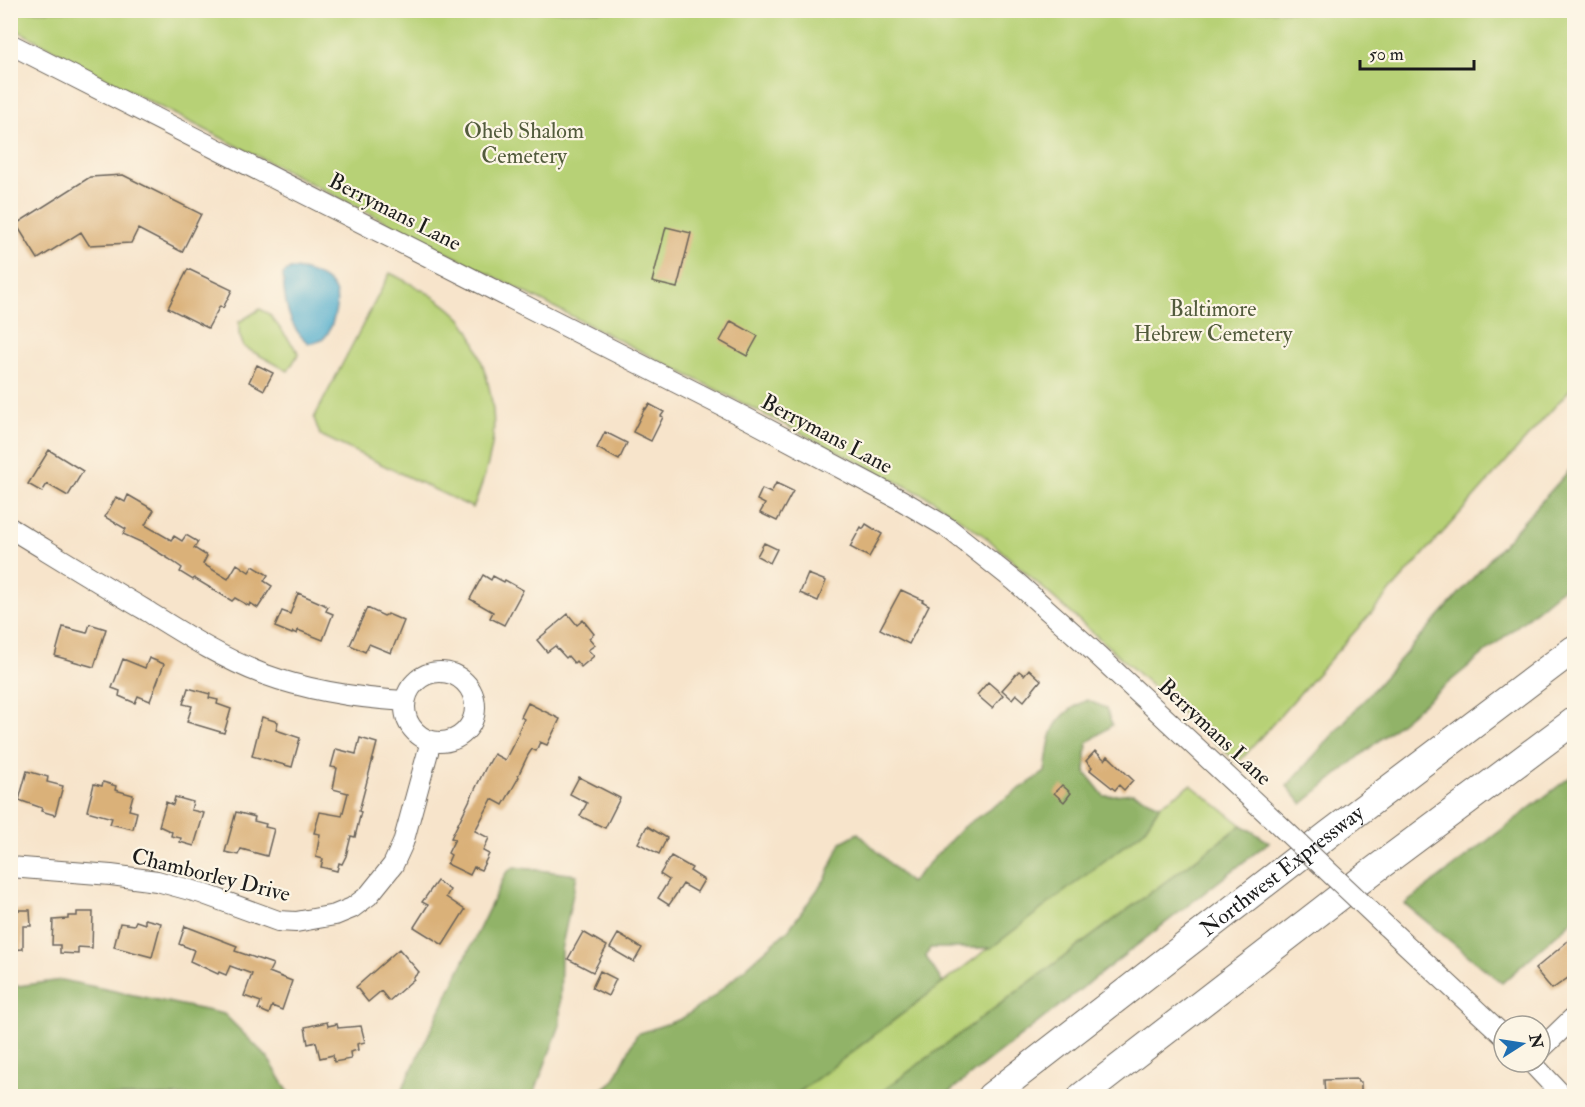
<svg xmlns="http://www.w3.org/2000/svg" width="1585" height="1107" viewBox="0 0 1585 1107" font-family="'IM FELL Double Pica',serif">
<rect width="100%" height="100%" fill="#fcf5e5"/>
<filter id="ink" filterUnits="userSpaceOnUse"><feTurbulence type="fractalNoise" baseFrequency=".0167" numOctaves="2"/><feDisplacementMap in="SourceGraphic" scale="12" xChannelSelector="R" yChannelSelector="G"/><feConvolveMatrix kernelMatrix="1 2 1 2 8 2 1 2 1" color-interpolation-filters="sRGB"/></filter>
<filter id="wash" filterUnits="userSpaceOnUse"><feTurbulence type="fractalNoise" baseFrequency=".008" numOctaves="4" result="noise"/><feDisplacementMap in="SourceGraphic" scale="24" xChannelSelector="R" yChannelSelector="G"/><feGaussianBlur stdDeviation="1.35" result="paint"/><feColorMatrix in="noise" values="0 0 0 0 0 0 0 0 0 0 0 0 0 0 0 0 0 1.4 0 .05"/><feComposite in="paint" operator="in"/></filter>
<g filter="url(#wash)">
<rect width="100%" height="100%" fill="#f7e4cb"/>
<path fill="#b7d176" stroke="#6a7649" stroke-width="1.5" d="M10 11H1574V385L1238 763 987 538 931 499 137 95 11 27Z
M390 273C413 285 437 296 456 314 469 325 475 342 480 357 502 418 496 450 473 508L320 435 314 418Z
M260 309 269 314 299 353 288 371 244 347 239 334V322Z
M1191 785 1242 825 876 1096H794L1143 831 1160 805Z"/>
<path fill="#91b367" stroke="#566842" stroke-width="1.5" d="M1574 465V579L1302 804 1287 786Z
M1087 700 1106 708 1112 725 1087 743 1085 772 1104 796 1133 793 1160 805 1143 831 991 948H930L926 957 943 983 794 1096H594L614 1080 637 1034 681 1019 713 997 789 929 826 878 841 842 858 833 910 883 963 827 1045 772C1050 734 1050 718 1087 700Z
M1574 774V919L1502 983 1405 904Z
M1242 825 1269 842 944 1096H876Z
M514 867 577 875 561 950 560 1025 533 1096H399L506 873Z
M62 980 224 1014 268 1058 291 1096H11V987Z"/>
<path fill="#4dabcc" stroke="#346474" stroke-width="1.5" d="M290 269C304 269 329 276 335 291 340 303 332 332 322 340 318 342 312 343 308 343 287 326 284 299 283 274Z"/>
<g id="blocks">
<path fill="#dab179" d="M123 175 201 214 182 252 138 229 131 243 89 245 81 232 38 259 16 224 90 177Z
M666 227 691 233 677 288 652 282Z
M188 269 232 290 223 308 220 306 208 328 168 308Z
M731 321 758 336 747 356 720 341Z
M257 365 273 373 264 390 249 382Z
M649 404 664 412 661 416 663 417 651 441 633 432 645 408 646 409Z
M605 432 627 443 619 460 597 448Z
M49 450 83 471 68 496 47 484 42 492 28 484Z
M776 483 793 491 777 521 760 513 765 504 757 500 762 489 771 493Z
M128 495 154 510 145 525 171 540 174 536 182 541 186 535 198 542 194 548 207 556 203 564 228 579 237 564 249 572 253 566 268 575 264 581 272 586 258 608 250 603 249 606 235 598 232 601 194 578 193 580 180 572 182 568 169 559 145 544 123 534 126 529 105 517 116 497 125 502Z
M866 524 882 534 869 557 850 547 861 527 863 529Z
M764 543 777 549 770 563 757 556Z
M808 574 826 581 818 601 800 593Z
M483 575 491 580 493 576 504 582 505 580 523 590 504 625 490 618 493 612 470 599Z
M901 590 923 600 922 601 929 605 909 644 880 629Z
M298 593 323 604 328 607 326 611 333 614 323 640 298 630 297 634 293 632 292 634 275 627 282 611 290 614Z
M367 608 384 616 388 614 404 621 391 653 369 644 365 652 350 645Z
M568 614 577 625 583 620 594 634 589 638 595 645 588 650 594 656 581 667 576 661 574 663 568 656 566 658 555 646 547 652 537 640Z
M90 624 106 629 94 667 55 656 63 627 87 633Z
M149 658 164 664 150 701 138 696 135 703 119 696 120 691 112 688 123 659 145 668Z
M1029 669 1041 680 1024 701 1016 694 1012 699 1002 690 1019 671 1024 675Z
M988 682 1003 695 992 708 977 695Z
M188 688 210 694 209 698 218 700 217 704 231 709 224 733 187 722 192 706 183 704Z
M528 703 560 719 547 745 540 742 536 751 532 749 528 755 518 776 519 777 503 805 492 799 475 831 489 838 483 851 489 854 481 870 474 867 470 875 447 864 451 855 448 853 455 839 451 838 488 763H489L494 754 505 760 519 733 518 732 524 719 521 717Z
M262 717 278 722 276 730 300 738 292 767 252 756Z
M360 738 377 743 359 811 361 812 355 837 351 836 346 856 342 864 339 863 337 871 321 867 323 859 316 857 320 834 314 833 320 812 342 816 348 793 333 789 337 768 331 767 336 749 356 754Z
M1095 751 1105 760 1108 756 1133 780 1124 790 1119 785 1115 790 1090 770 1092 767 1086 761Z
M27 771 48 777 47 782 63 786 55 815 41 811 42 808 19 800Z
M579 777 620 798 605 828 580 816 587 803 570 794Z
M103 782 116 786 115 790 133 795 129 810 137 812 133 829 110 824 112 818 87 811 94 784 102 786Z
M1062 785 1071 793 1064 802 1054 793Z
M175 797 193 802 191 810 204 813 194 846 180 842 181 838 171 836 172 832 159 826 166 802 173 805Z
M236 812 255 817 254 821 266 824 265 827 274 829 267 856 241 849 238 855 225 852Z
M647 826 667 838 659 854 638 843Z
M671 856 692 868 690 871 704 880 697 892 683 884 669 905 658 898 669 880 660 874Z
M437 881 450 890 446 897 465 910 443 945 414 927 428 905 422 902Z
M10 910H30L31 926H23V949L10 950Z
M77 912H93L92 948 78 947V954L60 953V945H52L53 920 68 919V916H77Z
M145 919 161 923 152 957 114 947 120 923 134 925 136 921 145 924Z
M185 926 237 946 235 951 273 964 269 972 292 981 282 1010 272 1006 269 1014 258 1009 261 1002 244 996 252 974 230 966 226 975 219 972 218 974 190 961 194 950 179 944Z
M583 932 607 946 593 972 568 959Z
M618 934 642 948 634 962 610 948Z
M1575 935V973L1552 989 1535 969Z
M399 949 419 972 413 978 414 979 389 1001 381 991 368 1002 356 987Z
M600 971 616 979 608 996 592 988Z
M327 1022 328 1026 337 1024 338 1028 361 1026 365 1042 357 1044 358 1050 350 1052 351 1059 334 1062 333 1055 320 1058 316 1042 308 1044 305 1027Z
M1357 1079 1358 1082H1361V1096H1325L1324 1080Z"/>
</g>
</g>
<g filter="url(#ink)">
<use href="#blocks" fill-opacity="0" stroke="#696259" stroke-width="1.5"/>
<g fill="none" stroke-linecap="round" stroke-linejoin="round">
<g stroke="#696259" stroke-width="22">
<path id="minor" d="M10 44 750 420 901 500 948 528 1016 582 1090 648 1275 821
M10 528C56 556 101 584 147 611 184 634 221 658 263 674 309 691 356 698 405 701
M405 707a35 35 0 1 1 70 0a35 35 0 1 1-70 0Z
M10 867 111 875 157 881 201 893 278 921 296 922 335 915 352 908 368 896 393 865 403 843 431 741
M1386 926 1504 1036
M1540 1050 1574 1017
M1531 1062 1563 1096"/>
</g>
<g stroke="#696259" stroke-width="29">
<g id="highway">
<path id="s1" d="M991 1096 1329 834 1574 649"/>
<path d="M1082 1096 1369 874 1574 721"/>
</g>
</g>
<use href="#minor" stroke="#fff" stroke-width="20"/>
<use href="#highway" stroke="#fff" stroke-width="27"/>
<g stroke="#696259" stroke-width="22" stroke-linecap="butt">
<path id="minor-bridge" d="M1275 821 1386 926"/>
</g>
<use href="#minor-bridge" stroke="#fff" stroke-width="20"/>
</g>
</g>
<g text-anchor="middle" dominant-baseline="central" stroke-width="4.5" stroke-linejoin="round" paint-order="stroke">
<g font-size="22" fill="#525b3c" stroke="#fcf5e5">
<text x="524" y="131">Oheb Shalom<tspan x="524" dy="25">Cemetery</tspan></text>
<text x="1213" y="309">Baltimore<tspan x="1213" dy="25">Hebrew Cemetery</tspan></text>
</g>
<g font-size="22" fill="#1c1c1c" stroke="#fcf5e5">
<text transform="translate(395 212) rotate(27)">Berrymans Lane</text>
<text transform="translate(827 434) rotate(28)">Berrymans Lane</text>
<text transform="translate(1215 732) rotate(43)">Berrymans Lane</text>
<text stroke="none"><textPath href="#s1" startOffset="368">Northwest Expressway</textPath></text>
<text transform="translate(211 875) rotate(14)">Chamborley Drive</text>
</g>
</g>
<rect width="1585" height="1107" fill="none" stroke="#fcf5e5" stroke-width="36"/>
<g transform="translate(1522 1044) rotate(78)"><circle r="28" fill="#fcf5e5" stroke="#a29e95" stroke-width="1.5"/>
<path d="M0-4.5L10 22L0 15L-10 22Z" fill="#1f6fb2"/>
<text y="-9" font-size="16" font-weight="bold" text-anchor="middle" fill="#1c1c1c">N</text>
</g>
<path d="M1360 60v9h114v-9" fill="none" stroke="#1c1c1c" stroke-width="3"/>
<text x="1369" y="60" font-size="18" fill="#1c1c1c" stroke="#fcf5e5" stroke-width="4.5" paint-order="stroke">50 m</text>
</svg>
